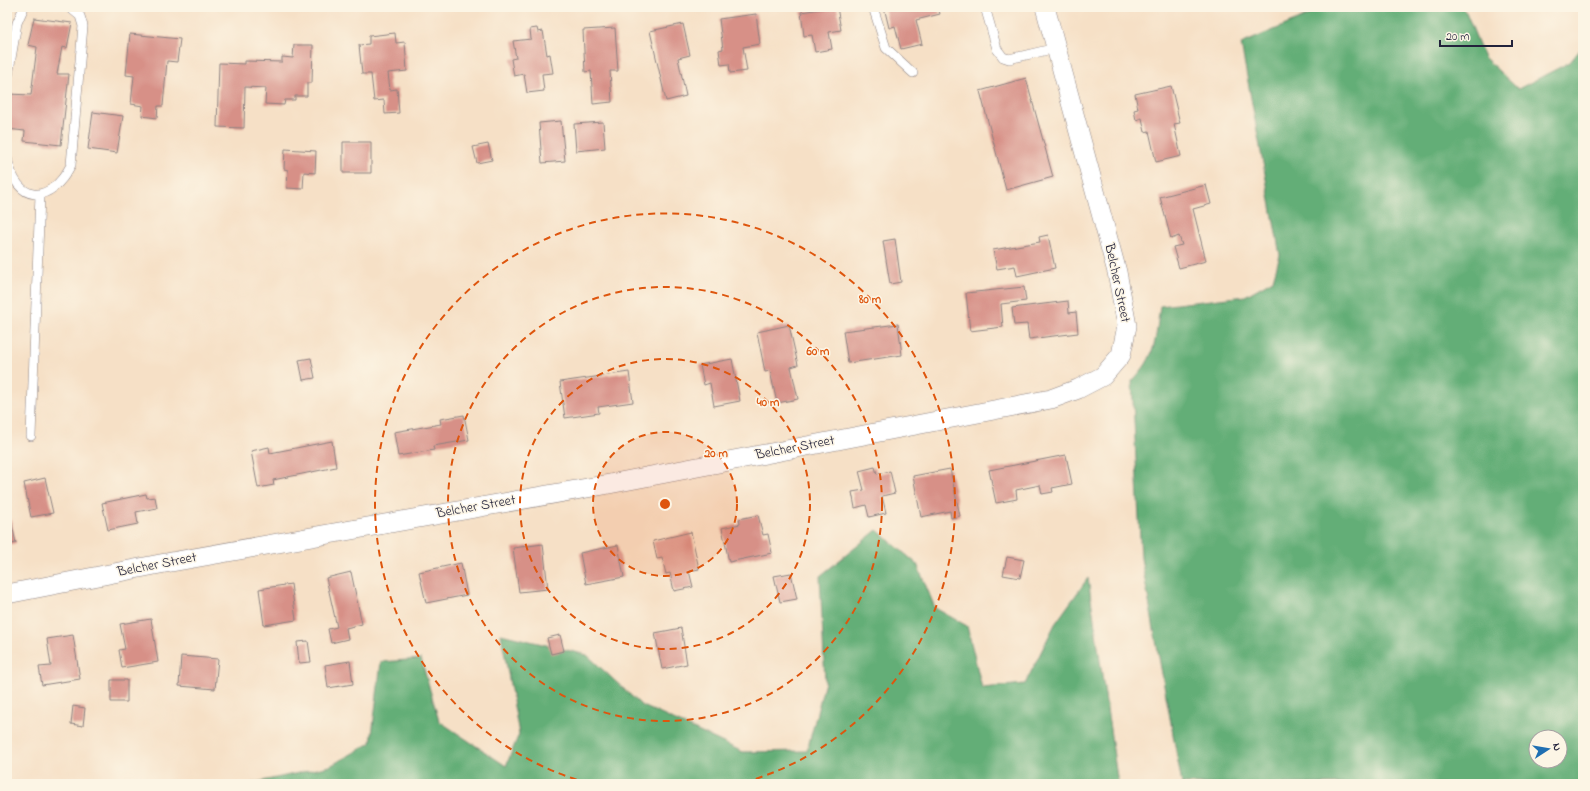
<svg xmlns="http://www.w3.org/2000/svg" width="1590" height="791" viewBox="0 0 1590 791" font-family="'Indie Flower',sans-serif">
<rect width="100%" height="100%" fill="#fcf5e5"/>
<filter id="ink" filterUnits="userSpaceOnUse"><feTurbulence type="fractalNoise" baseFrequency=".025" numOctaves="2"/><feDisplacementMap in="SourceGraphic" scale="8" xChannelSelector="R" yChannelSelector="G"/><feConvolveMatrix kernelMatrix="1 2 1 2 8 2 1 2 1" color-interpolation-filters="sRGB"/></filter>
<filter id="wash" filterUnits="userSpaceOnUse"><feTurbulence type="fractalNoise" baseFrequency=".012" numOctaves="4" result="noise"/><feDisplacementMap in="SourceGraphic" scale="16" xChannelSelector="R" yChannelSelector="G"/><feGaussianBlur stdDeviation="0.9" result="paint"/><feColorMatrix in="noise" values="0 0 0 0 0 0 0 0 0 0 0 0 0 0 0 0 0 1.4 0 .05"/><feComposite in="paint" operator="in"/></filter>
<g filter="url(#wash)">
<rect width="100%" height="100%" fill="#f6e0c6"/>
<path fill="#64ae77" stroke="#436859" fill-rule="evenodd" d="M1318 7H1461L1466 12 1484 57 1518 89 1570 62 1583 46V784H1182L1141 558 1132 381C1157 356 1155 340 1160 306L1245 296 1273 280 1280 255 1241 44 1309 15ZM1536 737H1560V761H1536Z
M877 530 917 564 935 608 967 626 982 688 1025 684 1055 624 1088 578 1118 784H249L330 766 371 743 381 662 421 659 439 721 506 766 519 734 501 634 587 655 641 705 743 752 807 751 825 682 820 576Z"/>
<g id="blocks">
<path fill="#d79087" d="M833 7H837L841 30 829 32 832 49 815 52 812 35 804 36 801 12Z
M884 7H938L940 14 916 20 922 44 901 49 895 26 889 28Z
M756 14 760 44 743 47 747 71 730 73 729 64 721 65 719 50 723 49 719 19Z
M34 18 72 23 67 48 62 47 57 74H69L61 145 24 141 25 131 7 129 8 94 31 95 37 47 28 45Z
M683 24 690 55 678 58 686 96 666 101 650 31Z
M537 28 538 32 543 31 547 55 550 54 553 73 542 74 544 91 527 93 524 74 514 76 511 59 516 58 513 41 531 39 530 29Z
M615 28 618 71H610L612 102 593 104 591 71 585 72 583 30Z
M395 33 396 43 405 42 407 71 388 73 390 90 397 89 399 113 385 114 384 100 374 101 371 74H362L359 45 369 44V36Z
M130 34 180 39 177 62 167 61 163 106H158L157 118 142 116 143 106 131 104 134 76 126 75Z
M294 45H313L312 83H307V96H295V100H285L284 105 265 104 266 88 245 87 244 128 217 127 219 63 245 64V61L282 62V57L293 58Z
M1026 78 1053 177 1006 190 980 91Z
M1171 86 1180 123 1174 124 1181 156 1156 162 1149 131 1145 132 1142 118 1136 120 1134 110 1138 109 1135 94Z
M93 112 123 116 117 153 88 149Z
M561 121 565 161 542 163 539 123Z
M603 122 605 148 576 151 574 124Z
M343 142H371V173H343Z
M488 144 492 160 477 163 473 147Z
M285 149 316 151 315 173 304 172 303 189 287 188 288 170 284 169Z
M1206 185 1211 204 1193 209 1206 261 1179 268 1173 247 1182 245 1179 236 1171 239 1160 197Z
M1048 235 1055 268 1017 276 1015 266 997 269 993 250 1040 242 1039 237Z
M895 239 901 282 890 284 883 241Z
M1024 287 1026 301 1001 304 1003 327 970 331 966 293Z
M1068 301 1069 313 1076 312 1078 333 1029 339 1027 324 1014 325 1012 308Z
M898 324 902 355 848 363 843 331Z
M789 325 798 365 791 367 798 399 777 403 770 371 765 372 757 332Z
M311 358 315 378 303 380 299 360Z
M732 359 740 401 714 406 710 383 704 385 700 365Z
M629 372 633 402 598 407 599 413 565 418 560 382Z
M464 415 469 440 433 446 434 450 398 456 394 432 441 424 440 419Z
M332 441 336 467 273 480 274 485 258 488 251 451 269 447 270 453Z
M1066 455 1072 484 1052 488 1053 492 1042 494 1040 485 1016 490 1017 499 996 503 989 470Z
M875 467 877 474 890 471 895 493 882 496 886 513 869 517 866 505 855 508 852 492 864 490 859 471Z
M950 469 960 516 951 518 950 511 921 517 913 476Z
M45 478 53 513 31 517 24 483Z
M146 494 147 498 155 497 157 508 136 512 138 524 108 530 102 503Z
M758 515 763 535 768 534 772 553 729 562 722 528 740 524 739 519Z
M11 520 16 543 7 545V521Z
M691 532 699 569 689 571 693 587 674 591 670 573 666 574 662 558 657 559 653 541Z
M543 544 548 589 519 592 513 548Z
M618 545 624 577 586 584 580 553Z
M1007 557 1024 560 1020 578 1003 575Z
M461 563 467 595 426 603 419 572Z
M351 572 362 624 346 628 348 639 331 643 328 629 337 627 326 578Z
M791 573 797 599 780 602 774 576Z
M291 584 296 620 264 625 259 589Z
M151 619 158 662 122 668 119 650 125 649 120 624Z
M681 628 687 664 662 669 655 633Z
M73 635 80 679 42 685 39 667 51 666 47 639Z
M560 635 564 651 551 654 547 638Z
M308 641 311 662 299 663 297 642Z
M181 656 218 659 215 689 179 686Z
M350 661 353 684 328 688 325 665Z
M111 680H127V702H111Z
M73 706 85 708 83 726 71 724Z"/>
</g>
</g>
<g filter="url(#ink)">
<use href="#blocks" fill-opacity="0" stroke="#8c8180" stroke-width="1"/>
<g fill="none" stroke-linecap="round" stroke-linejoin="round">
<g stroke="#8c8180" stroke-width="10">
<path id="service" d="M873 7 886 48 913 73
M985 7 997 49 1003 57 1009 59 1056 48
M7 82 17 23 24 7
M7 158C17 205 50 205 71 165L83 26 80 16 69 7
M31 436 40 195"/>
</g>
<g stroke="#8c8180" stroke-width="20">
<path id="minor" d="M7 594 160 564 604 485 1051 399 1078 389 1103 376 1121 355 1127 326 1117 272 1045 7"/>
</g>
<use href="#service" stroke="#fff" stroke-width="9"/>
<use href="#minor" stroke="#fff" stroke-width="19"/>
</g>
</g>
<circle cx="665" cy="504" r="72" fill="#de560e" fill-opacity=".12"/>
<g fill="none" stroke="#de560e" stroke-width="2" stroke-dasharray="7 5">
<circle cx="665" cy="504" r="72"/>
<circle cx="665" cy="504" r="145"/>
<circle cx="665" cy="504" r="217"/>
<path d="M588 783A290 290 0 1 1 742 783"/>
</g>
<g text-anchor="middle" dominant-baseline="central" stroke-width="3" stroke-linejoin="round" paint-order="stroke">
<g font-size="14" fill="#22223b" stroke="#fcf5e5">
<text transform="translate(1117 283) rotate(78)">Belcher Street</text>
<text transform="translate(795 448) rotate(-11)">Belcher Street</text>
<text transform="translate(476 507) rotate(-10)">Belcher Street</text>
<text transform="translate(157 565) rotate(-11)">Belcher Street</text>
</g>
</g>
<circle cx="665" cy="504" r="6" fill="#de560e" stroke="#fcf5e5" stroke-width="2"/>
<g font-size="12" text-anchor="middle" font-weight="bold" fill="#de560e" stroke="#fcf5e5" stroke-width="3" stroke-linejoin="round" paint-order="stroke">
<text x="870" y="303">80 m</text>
<text x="818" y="355">60 m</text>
<text x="768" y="406">40 m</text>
<text x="716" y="457">20 m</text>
</g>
<rect width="1590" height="791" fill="none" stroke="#fcf5e5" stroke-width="24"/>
<g transform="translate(1548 749) rotate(78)"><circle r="19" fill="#fcf5e5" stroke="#a5a1a1"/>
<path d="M0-3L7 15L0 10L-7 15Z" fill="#1f6fb2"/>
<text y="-6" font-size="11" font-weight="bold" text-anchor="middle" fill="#22223b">N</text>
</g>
<path d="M1440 40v6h72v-6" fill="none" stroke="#22223b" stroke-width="2"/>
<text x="1446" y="40" font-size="12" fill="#22223b" stroke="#fcf5e5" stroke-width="3" paint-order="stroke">20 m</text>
</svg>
